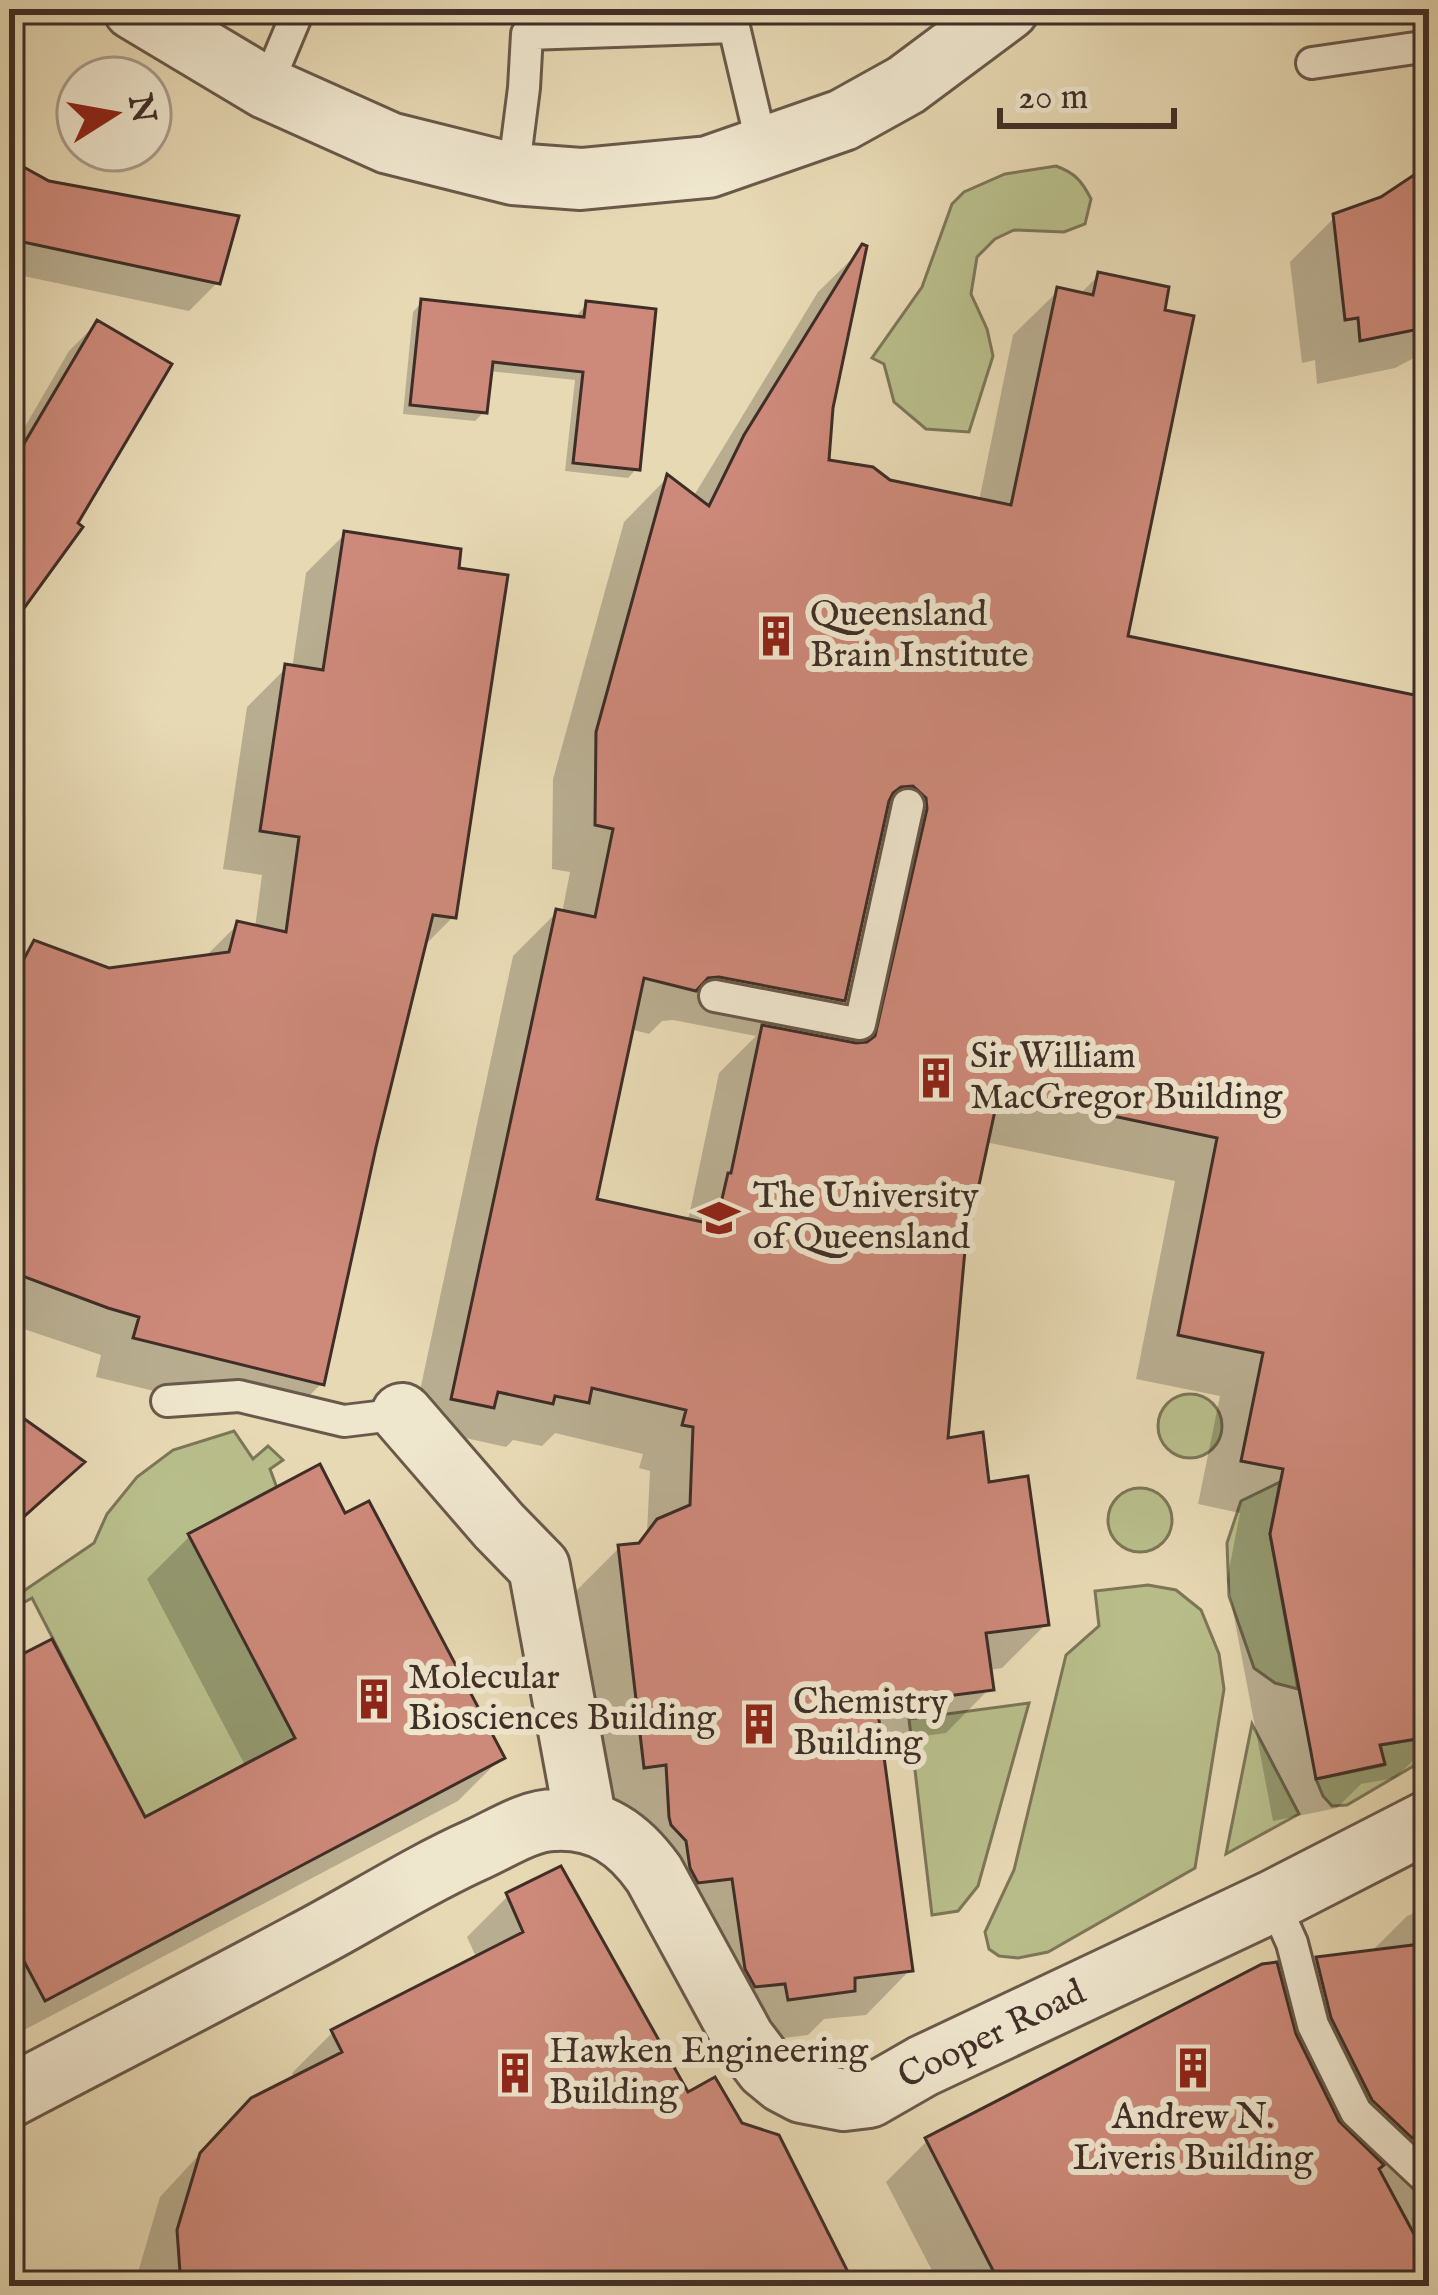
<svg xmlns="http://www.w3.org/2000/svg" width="1438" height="2295" viewBox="0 0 1438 2295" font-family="'IM FELL English',serif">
<rect width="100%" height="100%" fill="#e7d9b4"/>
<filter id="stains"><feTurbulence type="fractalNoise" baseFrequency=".00167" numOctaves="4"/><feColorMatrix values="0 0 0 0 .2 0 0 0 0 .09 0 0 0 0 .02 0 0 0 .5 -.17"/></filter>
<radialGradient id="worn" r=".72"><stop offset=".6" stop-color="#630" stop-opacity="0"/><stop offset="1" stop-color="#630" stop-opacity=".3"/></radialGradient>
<path fill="#b8be8b" stroke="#7c7659" stroke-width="3" d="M1056 166C1075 173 1082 181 1091 199L1085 224 1064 232 1014 230 995 239 977 257 971 294 987 329 993 356 969 432 926 429 894 402 884 364 872 358 922 287 952 204 964 192 1005 174Z
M1158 1426a32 32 0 1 1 64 0a32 32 0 1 1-64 0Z
M234 1431 253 1459 268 1446 283 1460 270 1469 277 1488 295 1738 145 1817 32 1598 9 1611V1601L94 1543 107 1514 137 1477 173 1450Z
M1280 1482 1270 1534 1298 1689 1275 1683 1254 1668 1229 1596 1227 1543 1241 1501Z
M1108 1520a32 32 0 1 1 64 0a32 32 0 1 1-64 0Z
M1148 1585 1176 1590 1201 1610 1219 1654 1224 1689 1195 1868 1048 1952 1018 1958 999 1956 989 1949 985 1932 1014 1870 1066 1655 1099 1626 1095 1591Z
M1029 1703 978 1886 958 1911 932 1915 909 1719Z
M1252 1724 1299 1814 1226 1854Z
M1429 1737V1757L1347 1805 1332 1806 1323 1796 1316 1779 1384 1765 1380 1745Z"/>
<path fill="#0003" fill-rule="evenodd" d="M438 9H487L474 22Z
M625 9H668L666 12 625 11Z
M9 162 217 283 189 311 9 273Z
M1429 168V350L1395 368 1317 384 1315 360 1302 363 1290 262 1335 217 1382 200Z
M863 248 830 407 826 462 889 482 979 501 1013 335 1058 291 1079 295 1099 275 1124 638 1411 698 1415 678 1429 665V1474L1426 1473 1416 1539 1429 1644V1745L1395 1778 1361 1784 1337 1808 1273 1821 1227 1580 1240 1513 1198 1504 1220 1396 1136 1379 1175 1181 985 1142 962 1249 944 1441 987 1485 1046 1624 1002 1668 988 1670 990 1688 946 1733 879 1742 910 1970 866 2015 824 2019 808 2035 744 2043 600 1811 575 1592 619 1548 634 1546 647 1533 650 1471 639 1468 643 1454 555 1433 542 1446 513 1440 506 1447 461 1437 409 1442 513 956 557 912 562 913 570 872 552 869 553 779 624 522 667 478 693 497 818 292ZM878 836 883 843 884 855 841 1043 806 1036 842 1000ZM673 1020 756 1036 719 1073 689 1216 684 1221 594 1201 630 1029 649 1034 662 1021Z
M422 302 577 319 578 314 587 304 637 468 628 478 565 471 575 380 489 371 484 412 475 421 403 414 413 312Z
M97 323 9 624V454L69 351Z
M345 534 453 917 422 948 373 1146 322 1383 283 1422 96 1377 101 1355 9 1324V970L35 944 109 971 204 958 238 924 255 928 262 875 223 869 247 707 286 668 292 669 306 573Z
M344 1518 501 1758 458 1801 9 2038V1664L144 1821 246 1767 147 1579 190 1536Z
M508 1896 687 2096 740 2125 852 2286H134L160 2197 210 2143 295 2079 292 2073 333 2032 477 1959 467 1937Z
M1429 1907V2286H940L886 2182 927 2141 1282 1995 1317 1960 1369 1954 1407 1916Z
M9 2254 26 2286H9Z"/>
<path fill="#cd897a" stroke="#3f2e27" stroke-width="3" fill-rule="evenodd" d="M9 159 49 181 239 216 220 284 9 239Z
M1429 165V327L1360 341 1358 318 1345 320 1333 214 1381 197Z
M862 244 867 246 833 408 829 460 873 467 890 480 1011 505 1057 287 1093 295 1098 272 1169 287 1165 310 1194 316 1128 636 1429 698V1470L1419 1539 1429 1619V1737L1380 1745 1385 1764 1316 1779 1270 1534 1283 1469 1241 1461 1263 1353 1178 1335 1217 1138 999 1092 965 1250 948 1438 983 1432 989 1482 1028 1476 1049 1625 986 1633 994 1690 877 1705 913 1971 855 1978V1991L788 2000 785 1984 755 1987 745 1969 732 1879 698 1883 690 1868 686 1841 671 1825 669 1817 666 1765 644 1768 618 1545 639 1543 657 1519 690 1505 693 1427 682 1425 686 1410 592 1388 589 1403 555 1396 553 1404 498 1392 494 1408 451 1399 556 909 595 917 613 829 595 825 596 732 667 474 709 506 744 435ZM913 786 926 798 927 809 875 1036 867 1042 856 1043 762 1025 731 1173H728L716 1225 597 1199 644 978 696 991 708 978 719 977 845 1001 889 801 893 793 901 787Z
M421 299 584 317 586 301 656 309 640 470 573 463 583 372 493 362 487 413 410 405Z
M97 320 172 364 78 523 83 527 9 629V469Z
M344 531 461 549 459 568 508 575 456 918 433 915 376 1147 324 1385 133 1338 139 1317 108 1308 9 1271V987L34 940 109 968 229 952 237 921 286 932 299 837 260 831 285 664 323 670Z
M9 1408 85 1462 9 1530Z
M320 1464 345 1513 369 1501 505 1758 45 2001 9 1933V1661L52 1639 145 1817 295 1738 188 1534Z
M561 1866 688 2092 715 2077 742 2123 779 2135 855 2286H181L177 2230 200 2153 251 2098 342 2052 331 2030 523 1932 506 1893Z
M1429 1943V2122L1412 2138 1372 2100 1331 2018 1316 1957Z
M1277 1962 1296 2034 1339 2121 1384 2165 1379 2169 1429 2262V2286H1001L925 2138 1262 1964Z"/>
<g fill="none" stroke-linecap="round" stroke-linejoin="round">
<g stroke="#69594a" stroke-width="36">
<path id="service" d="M1312 63 1429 46
M266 88 299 9
M513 174 524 88 527 34 734 27 763 150
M715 996 860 1024 908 805
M167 1401 239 1396 344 1421 402 1414
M1273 1901 1292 1943 1313 2025 1356 2112 1429 2181"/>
</g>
<g stroke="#69594a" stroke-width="66">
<path id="minor" d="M134 9 266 88 389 143 513 174 581 179 708 167 843 120 906 85 1008 9
M402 1414 499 1526 539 1567 586 1822
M9 2097C106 2046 204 1996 301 1944 361 1913 417 1876 478 1849 502 1838 529 1820 555 1820 600 1818 629 1839 654 1874L744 2039 766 2068 783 2082 802 2092 844 2100 869 2097 923 2066 1273 1901 1429 1821"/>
</g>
<use href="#service" stroke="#efe6ce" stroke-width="30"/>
<use href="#minor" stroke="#efe6ce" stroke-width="60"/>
</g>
<defs>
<g id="building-bare" transform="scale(3.24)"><path d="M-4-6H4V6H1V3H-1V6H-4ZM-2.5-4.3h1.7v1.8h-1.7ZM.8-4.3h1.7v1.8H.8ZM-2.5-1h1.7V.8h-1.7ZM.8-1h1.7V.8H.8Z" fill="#8f2418" stroke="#efe6ce" stroke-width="2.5" paint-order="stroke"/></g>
<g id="university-bare" transform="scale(3.24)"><path d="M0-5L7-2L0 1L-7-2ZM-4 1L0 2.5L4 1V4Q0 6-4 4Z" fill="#8f2418" stroke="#efe6ce" stroke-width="2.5" paint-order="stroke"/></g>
</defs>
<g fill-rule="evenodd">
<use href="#building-bare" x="776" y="636"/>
<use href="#building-bare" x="936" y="1078"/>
<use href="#university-bare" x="719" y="1218"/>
<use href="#building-bare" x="374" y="1699"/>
<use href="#building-bare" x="759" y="1724"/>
<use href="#building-bare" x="1193" y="2068"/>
<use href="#building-bare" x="515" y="2073"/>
</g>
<g text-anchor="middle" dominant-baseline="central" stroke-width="12" stroke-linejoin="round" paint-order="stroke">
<g font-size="36" fill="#3f2e27" stroke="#efe6ce" text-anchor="start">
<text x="810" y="615">Queensland<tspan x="810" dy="41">Brain Institute</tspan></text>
<text x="970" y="1057">Sir William<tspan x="970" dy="41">MacGregor Building</tspan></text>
<text x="753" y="1197">The University<tspan x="753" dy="41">of Queensland</tspan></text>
<text x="408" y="1678">Molecular<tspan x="408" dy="41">Biosciences Building</tspan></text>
<text x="793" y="1703">Chemistry<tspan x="793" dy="41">Building</tspan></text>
<text x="549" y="2052">Hawken Engineering<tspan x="549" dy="41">Building</tspan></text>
<text x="1193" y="2118" text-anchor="middle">Andrew N.<tspan x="1193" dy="41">Liveris Building</tspan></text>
</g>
<g font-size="36" fill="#3f2e27" stroke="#efe6ce">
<text transform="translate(992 2035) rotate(-26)">Cooper Road</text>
</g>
</g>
<rect width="1438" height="2295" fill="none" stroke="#e7d9b4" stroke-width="48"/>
<rect x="12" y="12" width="1414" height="2271" fill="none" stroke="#3f2e27" stroke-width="6"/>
<rect x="24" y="24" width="1390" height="2247" fill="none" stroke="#3f2e27" stroke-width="3"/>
<g transform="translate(114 114) rotate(79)"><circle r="57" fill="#efe6ce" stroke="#a99c8b" stroke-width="3"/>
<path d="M0-9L21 45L0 30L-21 45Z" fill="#8f2418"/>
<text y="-18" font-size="33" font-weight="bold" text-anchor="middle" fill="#3f2e27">N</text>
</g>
<path d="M1000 108v18h174v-18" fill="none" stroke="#3f2e27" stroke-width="6"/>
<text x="1018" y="108" font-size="36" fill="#3f2e27" stroke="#efe6ce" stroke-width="9" paint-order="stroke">20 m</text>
<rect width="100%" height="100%" filter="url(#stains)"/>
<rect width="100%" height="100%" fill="url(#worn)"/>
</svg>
